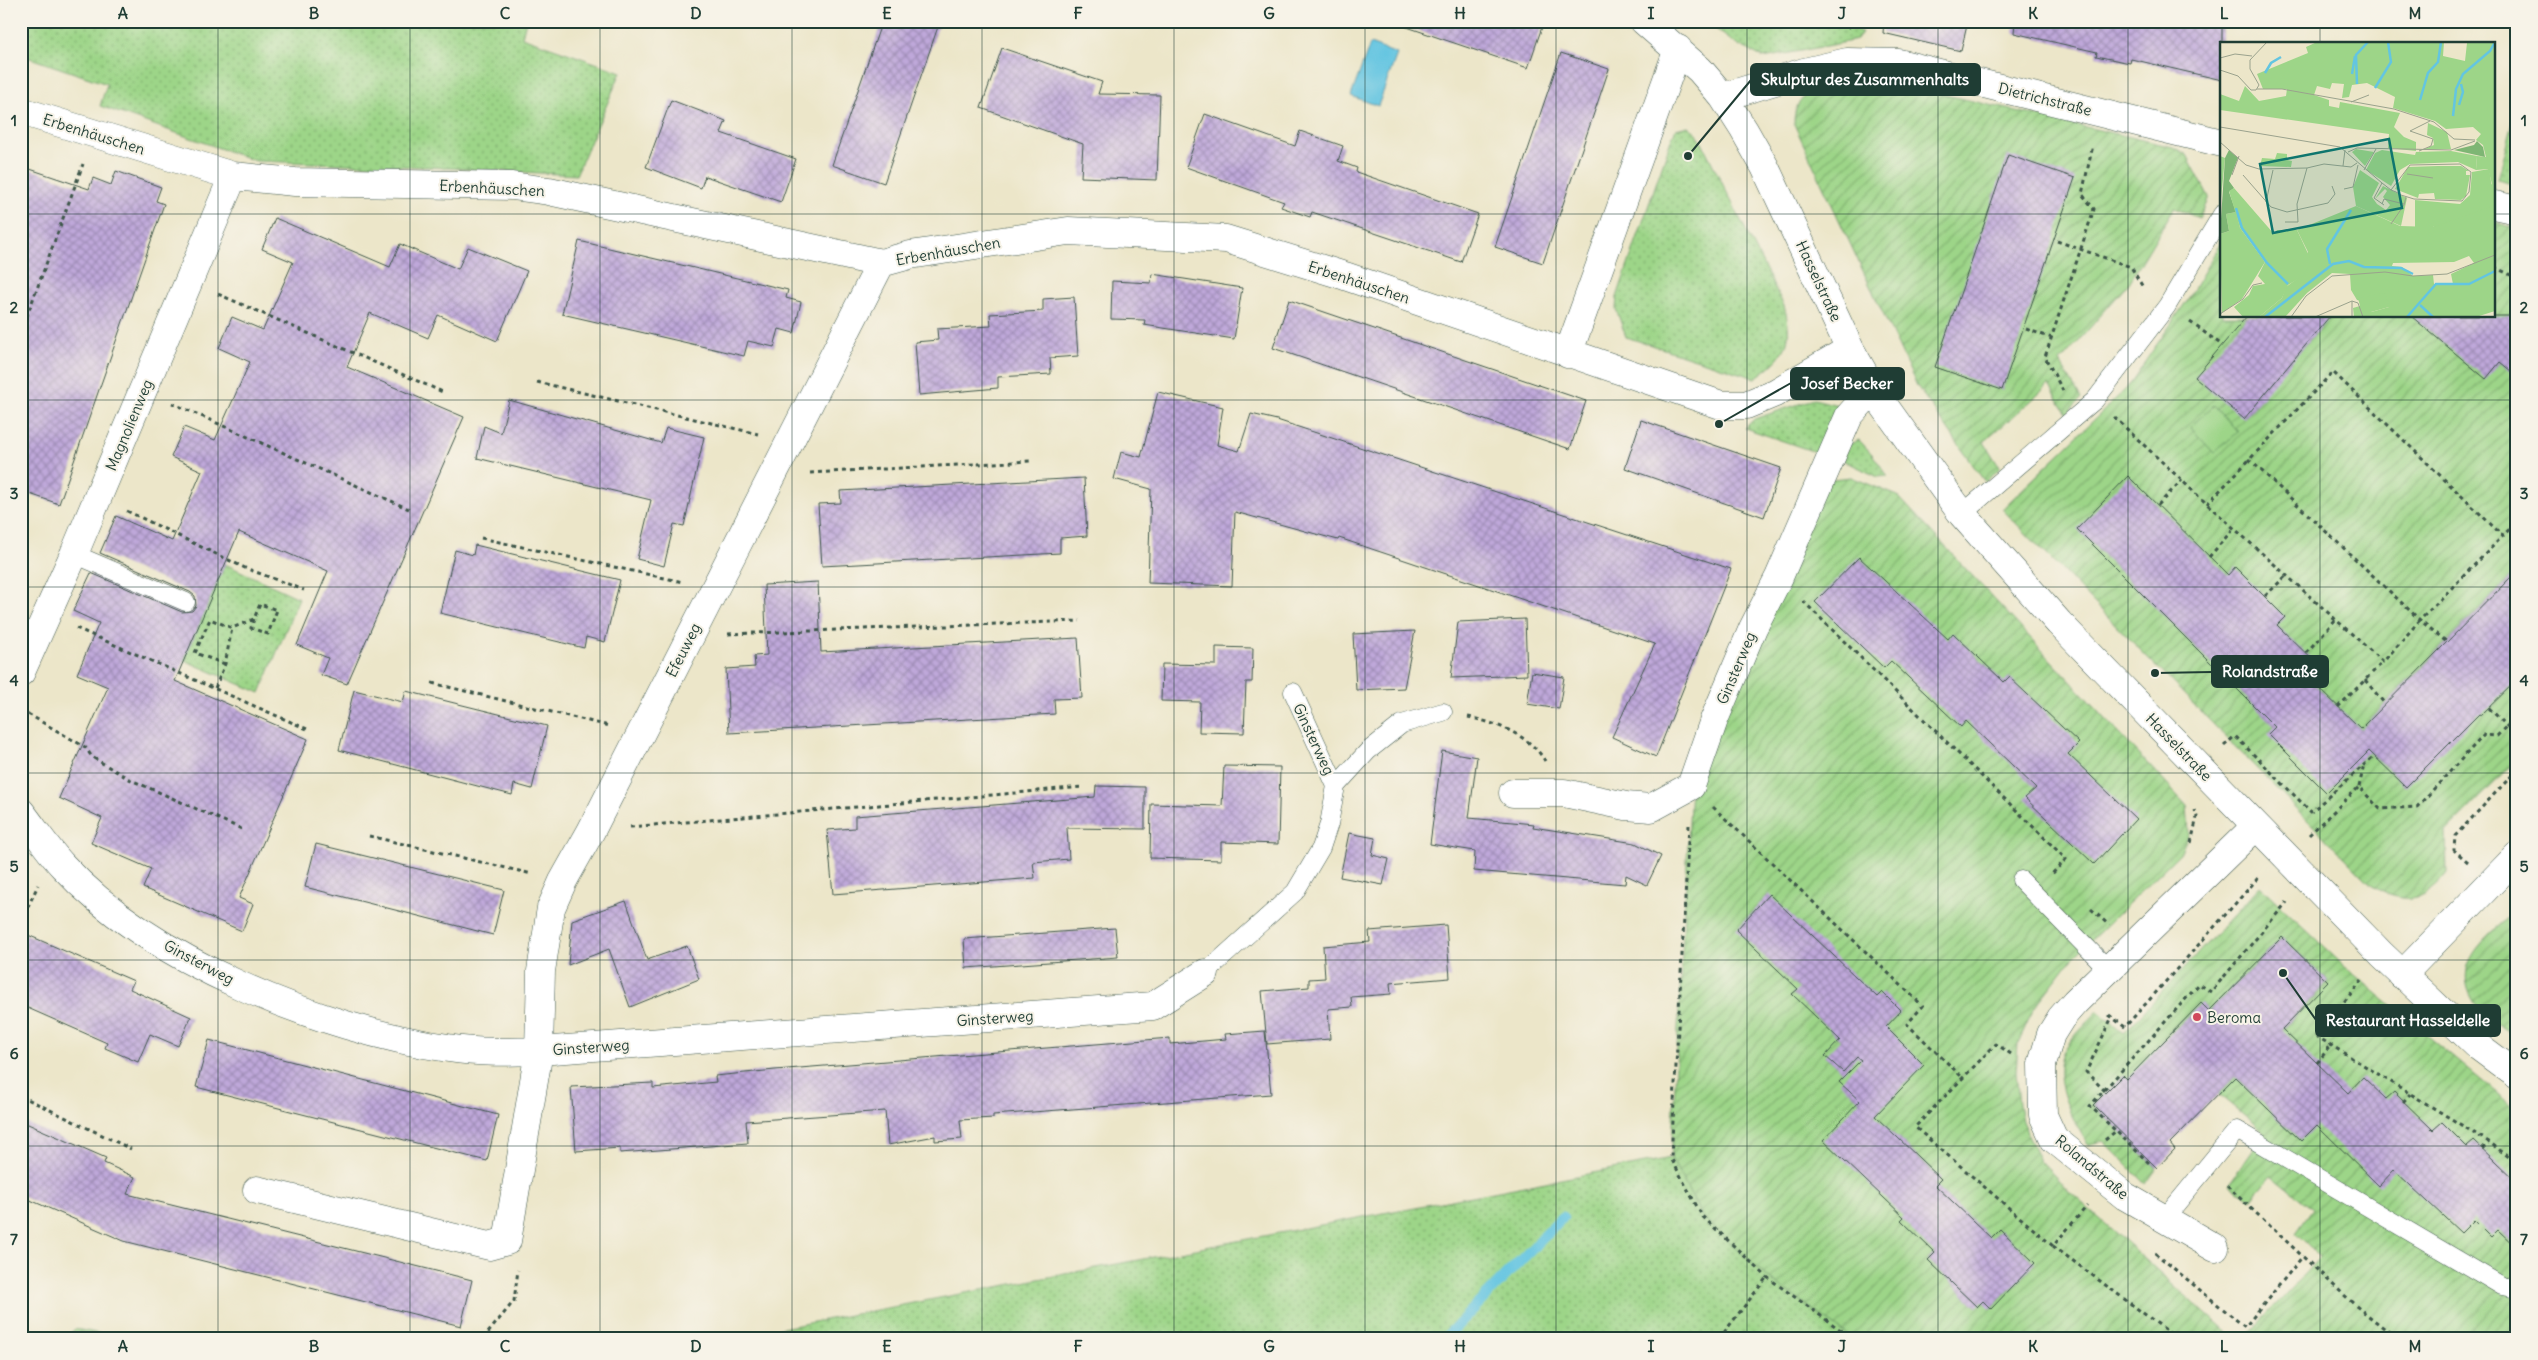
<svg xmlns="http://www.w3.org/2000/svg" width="2538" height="1360" viewBox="0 0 2538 1360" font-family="Delius,sans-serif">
<defs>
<pattern id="grass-dots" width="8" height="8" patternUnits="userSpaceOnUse" patternTransform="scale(1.25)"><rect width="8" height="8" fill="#9dd588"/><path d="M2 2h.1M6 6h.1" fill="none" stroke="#7fae70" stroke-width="1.8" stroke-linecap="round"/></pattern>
<pattern id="garden-furrows" width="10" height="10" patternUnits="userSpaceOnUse" patternTransform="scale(1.25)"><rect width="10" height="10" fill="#9dd588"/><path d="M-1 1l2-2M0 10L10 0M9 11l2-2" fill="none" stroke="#7fae70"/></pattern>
<pattern id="building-cross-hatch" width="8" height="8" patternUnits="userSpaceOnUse" patternTransform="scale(1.25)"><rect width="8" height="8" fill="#bfa8da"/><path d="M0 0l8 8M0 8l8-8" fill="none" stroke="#9b8ab2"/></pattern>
</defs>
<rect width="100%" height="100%" fill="#f7f3e8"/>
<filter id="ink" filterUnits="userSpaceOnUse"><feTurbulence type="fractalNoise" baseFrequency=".02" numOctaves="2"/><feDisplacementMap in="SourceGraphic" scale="10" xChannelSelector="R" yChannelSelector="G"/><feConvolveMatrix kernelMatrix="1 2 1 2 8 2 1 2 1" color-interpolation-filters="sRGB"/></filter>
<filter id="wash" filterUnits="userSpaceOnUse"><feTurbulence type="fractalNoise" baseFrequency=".0096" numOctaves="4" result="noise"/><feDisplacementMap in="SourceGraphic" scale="20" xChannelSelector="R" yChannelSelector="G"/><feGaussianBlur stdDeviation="1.12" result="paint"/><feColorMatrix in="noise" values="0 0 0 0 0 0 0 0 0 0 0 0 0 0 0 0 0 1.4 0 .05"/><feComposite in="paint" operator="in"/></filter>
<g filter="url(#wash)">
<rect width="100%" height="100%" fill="#ece6c9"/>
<path fill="url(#grass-dots)" stroke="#5e895e" d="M21 21H526L522 37 621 72 576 175 429 167 256 161 100 106 107 84 21 55Z
M1705 21H1831L1862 32 1857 40 1764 58 1733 42Z
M2517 108V185L2498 179Z
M1688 126 1697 133 1784 306C1795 343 1785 357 1755 378L1626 337 1616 309 1617 297 1672 137 1676 129Z
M1814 399 1842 406 1821 454 1745 428 1754 419Z
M1859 440 1872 454 1888 476 1878 477 1843 460 1850 444Z
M225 564 299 598 260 693 184 660Z
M1671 1158 1702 1216 1767 1277 1853 1339H725Z"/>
<path fill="url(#garden-furrows)" stroke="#5e895e" d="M1857 79 1881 80 2173 147 2187 155 2209 197 2199 218 2174 208 2129 283 2060 362 2081 399 2067 414 2049 385 1984 442 2000 468 1985 482 1917 386 1794 124C1793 88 1828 86 1857 79Z
M2494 222 2517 229V760L2446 832 2447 873C2425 902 2402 906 2371 885L2002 509 2127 388 2188 299 2222 240V316H2494Z
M1851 477 1898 496 2187 806 2189 834 2180 853 2071 960 2034 1008 2018 1043 2016 1072 2019 1104 2022 1121 2040 1161 2071 1193 2234 1339H1853L1767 1277 1702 1216 1671 1158 1691 786 1823 480Z
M2260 886 2344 966 2517 1110V1339H2244L2320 1257 2296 1233 2313 1209 2272 1176 2251 1200 2229 1184 2265 1132 2218 1093 2328 982 2282 937 2209 1011 2201 1003 2158 1046 2140 1091 2123 1075 2093 1105 2157 1168 2146 1184 2103 1141 2088 1145C2073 1119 2047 1076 2067 1046 2075 1033 2087 1022 2098 1011L2124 1033Z
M2517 909V1035C2506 1028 2484 1016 2477 1006 2446 963 2489 937 2517 909Z
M75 1329 128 1339H64Z"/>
<path fill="#9dd588" stroke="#5e895e" d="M2214 405 2238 432 2214 453 2190 427Z"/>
<path fill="#63c5e1" stroke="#41818a" d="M1370 44 1397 54 1378 106 1351 96Z"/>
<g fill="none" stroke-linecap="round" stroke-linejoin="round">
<path stroke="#63c5e1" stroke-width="11" d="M1444 1339 1563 1217"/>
</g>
<g id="blocks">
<path fill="url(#building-cross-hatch)" d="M882 21H940L884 183 832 165Z
M1404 21H1544L1528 68 1404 26Z
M1884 21H1968L1961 51 1883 33Z
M2015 21H2204L2222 26V80L2131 59 2130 63 2096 56 2097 52 2014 33Z
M1002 48 1102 82 1098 94 1160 95 1157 180 1081 177 1083 144 981 108Z
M1561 53 1609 69 1543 263 1495 247Z
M671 100 726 121 721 133 796 159 781 202 705 176 701 188 646 167Z
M1205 114 1295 146 1300 131 1343 146 1338 161 1357 168 1356 172 1478 214 1461 262 1312 212 1310 217 1281 207 1284 202 1186 167Z
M2008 155 2075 178 2002 390 1935 367Z
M21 166 89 189 93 178 111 185 116 171 161 187 156 201 164 204 59 504 21 491Z
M275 218 390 267 400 244 458 269 468 247 527 271 497 341 438 315 428 338 370 313 347 367 464 417 347 684 321 675 328 658 297 645 328 571 239 532 175 681 308 739 239 898 253 904 242 931 143 888 151 869 91 843 102 818 59 798 108 687 77 674 99 623 73 611 91 573 182 612 192 611 196 606 195 596 190 592 100 553 116 516 172 541 202 471 171 457 184 427 215 440 250 362 219 348 232 317 263 330 293 262 262 249Z
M579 241 788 290 786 298 801 302 794 333 779 329 774 347 748 341 744 356 562 314Z
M1152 274 1242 288 1234 339 1144 325 1145 320 1111 319 1112 281 1151 283Z
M1074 297 1078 356 1050 358 1051 374 998 377V388L919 395 915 342 938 340 937 329 991 326 990 314 1043 311V299Z
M1289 300 1586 401 1570 449 1273 348Z
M2247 316H2330L2244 419 2195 377Z
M2411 316H2517V376L2500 362 2486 379Z
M1158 392 1223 407 1217 445 1239 451 1251 414 1277 420 1731 569 1656 757 1612 737 1655 644 1339 538 1338 540 1235 512 1232 586 1148 583 1151 489 1114 479 1121 452 1141 457Z
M509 400 661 443 666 428 704 437 684 526 674 524 664 566 637 559 651 500 477 458 484 426 501 433Z
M1641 420 1781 468 1764 517 1625 468Z
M2128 476 2228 575 2235 567 2285 617 2277 625 2327 674 2316 685 2361 729 2517 571V680L2481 715 2479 714 2406 787 2369 751 2327 793 2268 734 2275 727 2077 529Z
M1084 478 1087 536 1060 538V553L822 566 818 504 841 503 840 491Z
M475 545 620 580 605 642 586 637 584 648 440 613 455 550 473 555Z
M1859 557 1948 639 1953 633 2004 682 2009 677 2079 743 2068 754 2136 819 2094 864 2025 798 2036 788 1966 721 1961 727 1891 661 1884 668 1815 602Z
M818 582 821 652 1078 638 1082 698 1054 699 1055 714 729 733 726 669 755 667 754 656 767 655 764 585Z
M1525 619 1527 675 1451 678 1458 622Z
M1415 631 1404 688 1356 690 1353 634Z
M1216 647 1253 648 1252 682H1246L1244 733 1199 732 1200 702 1161 701 1162 664 1216 665Z
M1532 672 1564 677 1559 709 1527 704Z
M354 690 403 702 406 691 547 726 532 789 514 784 512 795 339 750Z
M1442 751 1477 757 1469 818 1534 824 1533 827 1635 843 1661 856 1647 885 1626 875 1625 884 1474 871 1475 851 1430 844Z
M1224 766 1280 767 1278 844 1221 842V860L1150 858 1151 804 1222 806Z
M1096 786 1145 787V829L1067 828 1069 859 1033 862 1035 878 833 894 827 830 855 828V816L1095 797Z
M1349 833 1375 838 1372 855 1389 859 1383 885 1340 877Z
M316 844 504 890 493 935 305 887Z
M1769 894 1877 997 1882 992 1901 1011 1886 1027 1924 1065 1875 1116 1941 1179 1935 1185 1991 1238 2000 1229 2035 1263 1991 1309 1983 1301 1977 1307 1928 1260 1935 1253 1901 1220 1904 1217 1823 1140 1860 1101 1839 1082 1861 1060 1857 1057 1843 1072 1825 1056 1840 1040 1792 994 1798 989 1736 930Z
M626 901 647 960 687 946 699 979 630 1007 609 949 568 965 572 920Z
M1446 925 1450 978 1390 983 1391 994 1351 997 1352 1007 1328 1009 1330 1039 1267 1044 1262 991 1309 987V979L1325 978 1323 946 1370 942 1369 931Z
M1115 928 1118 957 966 968 964 939Z
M21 932 134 981 130 989 191 1017 178 1046 150 1034 138 1062 105 1048 107 1043 21 1005Z
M2282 937 2328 982 2282 1029 2348 1093 2363 1077 2386 1099 2394 1092 2433 1130 2442 1122 2467 1147 2474 1141 2517 1182V1248L2498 1230 2491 1237 2474 1220 2461 1233 2394 1170 2379 1186 2317 1125 2301 1141 2235 1077 2170 1143 2175 1149 2157 1168 2093 1105 2123 1075 2127 1079 2201 1003 2209 1011Z
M1265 1031 1271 1094 993 1115V1118L960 1120 962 1139 935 1141V1136L888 1145 885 1111 746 1121 748 1143 620 1153V1148L576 1151 571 1087 653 1083V1088L716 1082 715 1076 775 1070 1170 1038V1044L1226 1039 1225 1034Z
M209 1040 498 1115 487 1161 196 1087Z
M21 1121 106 1158 104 1163 135 1177 127 1194 472 1280 461 1326 124 1241 21 1196Z"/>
</g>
</g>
<g filter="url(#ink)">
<use href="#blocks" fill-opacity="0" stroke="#3e564a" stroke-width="1"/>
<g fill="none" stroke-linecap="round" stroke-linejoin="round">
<g stroke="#3e564a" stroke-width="19">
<path id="service" d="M1962 514 2095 400 2167 306 2222 214
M74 554 186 602
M1336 786 1368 751 1402 724 1443 712
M2021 880 2109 970
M1205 973 1295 892 1321 848 1329 824 1336 786 1293 692
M2164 1219 2237 1130 2502 1286 2517 1289"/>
</g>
<g stroke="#3e564a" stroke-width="29">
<path id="minor" d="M1644 21 1700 70 1723 97 1744 130 1765 167 1850 349 1875 393 1962 514 2059 623 2382 955 2478 1046 2517 1075
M1723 97 1804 72 1847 62 1899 63 2222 143
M21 111 233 176 295 182 512 186 549 191 881 263 910 255 1068 231 1226 239 1345 276 1721 405H1746L1775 393 1850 349
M2494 205 2517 210
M1568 354 1678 49
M21 672 74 554 233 176
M1513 793H1564L1626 806 1651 808 1691 786 1714 720 1753 628 1779 577 1849 416 1864 399 1875 393
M21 812C35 830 48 850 63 866 150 961 323 1030 448 1048 479 1053 509 1052 539 1051L1153 1006 1205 973
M2402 975 2517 856
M257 1190 489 1246 507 1241 539 1051 541 971 551 908 563 881 591 831 881 263
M2215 1248 2125 1196 2054 1139 2043 1115 2042 1064 2051 1034 2061 1018 2075 1002 2255 827"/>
</g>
<path stroke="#3e564a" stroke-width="3" stroke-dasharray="4 4" stroke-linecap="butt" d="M1831 21 1852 28
M2057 241 2131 267 2144 289
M2494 267 2517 278
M218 294 445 393
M2513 305 2517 300
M2190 322 2222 345
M2026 329 2052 338
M21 332 83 164
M537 382 758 434
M2063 391 2045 357 2094 209 2082 194 2093 145
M172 403 409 509
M2114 417 2207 504 2383 662 2420 620 2503 536
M2249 459 2420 620 2448 643
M810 473 1031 461
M2207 504 2333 372 2503 536 2517 521
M2158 505 2182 480
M127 511 245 568 304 590
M481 538 683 582
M2209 557 2234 528
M2265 596 2287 575
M1803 601 2066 859 2052 874
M76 628 307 729
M728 634 1080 621
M2306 653 2336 619
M225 664 195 653 210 619 232 628 254 619 260 604 277 610 268 634 251 628 254 619
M2365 680 2385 704
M432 683 609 726
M215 688 225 664 232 628
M2338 707 2383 662
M2489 708 2517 736
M21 710 85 747 92 757 129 779 244 830
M1468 717C1496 723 1530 735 1545 761
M2224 746 2235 736 2311 812 2374 756
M2359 787 2364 765
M1713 807 1923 1006 1907 1024 1962 1077
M1689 825 1671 1158 1702 1216 1767 1277 1853 1339
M630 827 1083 787
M2309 835 2359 787 2380 809 2417 807 2484 735 2497 736 2517 715
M369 836 532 874
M2191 843 2197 817 2195 810
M2468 862 2454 850 2455 836 2517 770
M2091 909 2109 925
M21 922 38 885
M2362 980 2316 1036 2489 1142 2517 1163
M2109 1015 2125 1027 2259 877 2261 879
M2011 1054 1996 1044 1915 1127 2053 1246 2087 1206
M2317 1063 2331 1045
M2105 1091 2086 1072 2112 1017
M21 1096 131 1149
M2403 1102 2410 1094
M2105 1140 2116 1131
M2482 1149 2489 1142
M2149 1163 2090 1106 2199 984 2211 992 2287 902
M2227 1186 2356 1306 2398 1339
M2053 1246 2178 1339
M2155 1253 2245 1327 2303 1256
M483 1339 514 1301 518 1270
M1719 1339 1767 1277"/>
<use href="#service" stroke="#fff" stroke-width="18"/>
<use href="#minor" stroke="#fff" stroke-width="28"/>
</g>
</g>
<path fill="none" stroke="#1f3d34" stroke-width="1" stroke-opacity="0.55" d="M218 21V1339M410 21V1339M600 21V1339M792 21V1339M982 21V1339M1174 21V1339M1365 21V1339M1556 21V1339M1747 21V1339M1938 21V1339M2128 21V1339M2320 21V44M21 214H2222M2494 214H2517M2320 316V1339M21 400H2517M21 587H2517M21 773H2517M21 960H2517M21 1146H2517"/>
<circle fill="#d1495b" stroke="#f7f3e8" stroke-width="2" cx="2197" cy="1017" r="5"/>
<g text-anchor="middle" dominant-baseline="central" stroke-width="4" stroke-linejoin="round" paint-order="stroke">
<g font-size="15" fill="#1f3d34" stroke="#f7f3e8">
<text transform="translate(2045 99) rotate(14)">Dietrichstraße</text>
<text transform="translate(94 134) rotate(17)">Erbenhäuschen</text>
<text transform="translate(492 188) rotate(3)">Erbenhäuschen</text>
<text transform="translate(948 251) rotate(-10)">Erbenhäuschen</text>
<text transform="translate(1819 281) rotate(65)">Hasselstraße</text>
<text transform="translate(1359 282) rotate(18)">Erbenhäuschen</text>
<text transform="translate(129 425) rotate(-67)">Magnolienweg</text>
<text transform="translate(683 650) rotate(-63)">Efeuweg</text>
<text transform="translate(1736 668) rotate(-67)">Ginsterweg</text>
<text transform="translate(1314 739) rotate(65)">Ginsterweg</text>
<text transform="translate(2179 747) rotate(46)">Hasselstraße</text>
<text transform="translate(199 962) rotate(28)">Ginsterweg</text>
<text transform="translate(995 1018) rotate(-4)">Ginsterweg</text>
<text transform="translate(591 1047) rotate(-4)">Ginsterweg</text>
<text transform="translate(2092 1167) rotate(40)">Rolandstraße</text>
</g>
<g font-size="15" fill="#1f3d34" stroke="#f7f3e8" text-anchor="start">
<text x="2207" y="1017">Beroma</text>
</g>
</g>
<g transform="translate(2220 42)">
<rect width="275" height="275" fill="#ece6c9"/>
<path d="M97 0H224L223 14 245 19 247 1 244 0H275V269L256 275H152L148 271 169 265 137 258 131 248 130 232 112 231 87 251 65 275H39L62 256 66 245 78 236 88 210 77 188 136 164 180 184 213 185 272 142 268 127 256 128 257 114 266 115 263 103 256 98 261 92 253 85 226 87 215 79 173 66 175 55 147 41 132 43 129 55 122 56 124 42 112 41 110 47 97 44 94 53 109 58V64L119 66 120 60 180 71 174 85 184 95 196 100V109L168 106 169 92 0 68V52L19 59 25 44 39 59 66 54 67 47H43L37 32 88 11 86 5ZM249 214 254 221 231 232 233 242H214L213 233 193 234 182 225 172 224 173 221 234 220ZM208 81 227 90 231 107 202 108 214 103 213 96 207 93ZM57 111 67 112V118L72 119 71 125 40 124 42 116 55 117ZM0 114 5 116 0 167 1 138ZM16 170 20 186 45 220 22 257 2 271 0 192 9 189 6 172Z" fill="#9dd588" fill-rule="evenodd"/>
<path d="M257 99 263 105 265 115 234 108 254 103ZM9 108 18 116 9 139 14 146 9 150 16 170 6 172 9 189 0 192 5 116Z" fill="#7eb674"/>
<path d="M136 107 154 110 145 124 132 110ZM162 108 195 113 196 110 231 109 257 114 256 128 238 120 190 122 180 128 171 144 146 128 155 111ZM218 124H241L249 129H246V133H250L246 154 241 158 215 157 214 151 199 152 198 156 175 147 188 125ZM269 127 275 163 213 185H195V158L240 162 250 153 252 130ZM140 128 159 141 152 155 157 162 166 168 170 163 163 155 167 149 165 147 155 157 163 144 187 156 181 184 136 164 133 145ZM14 146 54 192 57 188H77L91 218 83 234 68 243 62 256 39 275H23L14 265 29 253 33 244 45 242 38 234 45 220 20 186 9 149ZM165 251 169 265 151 270 152 275H134L133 266 140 264 138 256Z" fill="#9dd588"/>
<path fill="none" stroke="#63c5e1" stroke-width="2.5" d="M45 31 51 21 61 15M132 32 135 14M137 42 136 13 148 0M155 46 171 20 168 0M200 58 208 31 218 20 221 0M239 63 243 50 241 42M233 74 236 47 243 32 270 9 275 0M16 166 22 186 47 221 68 242M110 222 107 207 131 168M200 263 213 275M45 275 113 222 129 219 144 225 181 226 193 232M187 275 216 242H249L275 229"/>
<path fill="none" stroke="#9aa28d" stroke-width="1" d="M0 16 15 12 32 14M0 28 18 34 31 48H36L39 43 30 27V18L47 0M37 47H62L174 67 214 80 234 97 255 98M131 60 149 53M0 85 120 105 162 141 171 148 176 150 181 153 194 157 242 159 249 150 251 130 240 122 190 123 171 148M0 100 26 123 39 127 87 126 104 122 131 125 137 121M199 109 211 104 213 97 190 89 210 79M128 110 137 106 231 108 255 99M123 124 125 108M144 128 156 107M187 132 213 136M12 133 19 114M23 133 51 165 67 170 108 161 115 152 112 144M162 141 154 156 164 163M124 147 133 145 138 123M46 160 53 128M162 162 164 157 184 162M65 180H78L77 162 87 126M171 182 184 163 186 155M0 272 23 257 33 243 42 241M71 275 86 254 112 234 165 230 193 234 227 232 275 213M95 275 132 259 138 261 143 275M132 275V259"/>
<path fill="#0f766e" fill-opacity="0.15" stroke="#0f766e" stroke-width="2.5" d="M169 97 182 166 53 191 40 122Z"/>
<rect width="275" height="275" fill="none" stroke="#1f3d34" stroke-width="2.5"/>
</g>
<path fill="none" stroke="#1f3d34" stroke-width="2" d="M1688 156L1751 80M1719 424L1791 383M2155 673L2212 672M2283 973L2316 1020"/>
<g fill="#1f3d34" stroke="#f7f3e8" stroke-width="2">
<circle cx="1688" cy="156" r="5"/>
<circle cx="1719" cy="424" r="5"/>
<circle cx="2155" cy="673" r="5"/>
<circle cx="2283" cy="973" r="5"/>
</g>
<g fill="#1f3d34" stroke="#1f3d34" stroke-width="2">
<rect x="1751" y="64" width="229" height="31" rx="5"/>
<rect x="1791" y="368" width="113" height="31" rx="5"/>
<rect x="2212" y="656" width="116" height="31" rx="5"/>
<rect x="2316" y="1005" width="184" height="31" rx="5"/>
</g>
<g font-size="16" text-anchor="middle" font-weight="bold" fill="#fff">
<text x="1865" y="85">Skulptur des Zusammenhalts</text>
<text x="1847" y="389">Josef Becker</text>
<text x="2270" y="677">Rolandstraße</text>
<text x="2408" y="1026">Restaurant Hasseldelle</text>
</g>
<rect width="2538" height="1360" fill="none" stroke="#f7f3e8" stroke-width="55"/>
<rect x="28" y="28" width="2482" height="1304" fill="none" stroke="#1f3d34" stroke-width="2"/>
<g font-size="16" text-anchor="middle" font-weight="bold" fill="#1f3d34">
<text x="123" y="19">A</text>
<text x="314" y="19">B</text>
<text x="505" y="19">C</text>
<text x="696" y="19">D</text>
<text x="887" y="19">E</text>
<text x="1078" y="19">F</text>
<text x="1269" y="19">G</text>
<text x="1460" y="19">H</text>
<text x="1651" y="19">I</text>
<text x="1842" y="19">J</text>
<text x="2033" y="19">K</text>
<text x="2224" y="19">L</text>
<text x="2415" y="19">M</text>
<text x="14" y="126">1</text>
<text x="2524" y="126">1</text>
<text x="14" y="313">2</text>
<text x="2524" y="313">2</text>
<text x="14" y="499">3</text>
<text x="2524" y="499">3</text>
<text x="14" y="686">4</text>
<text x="2524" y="686">4</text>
<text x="14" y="872">5</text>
<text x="2524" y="872">5</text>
<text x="14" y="1059">6</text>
<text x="2524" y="1059">6</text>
<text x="14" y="1245">7</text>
<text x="2524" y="1245">7</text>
<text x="123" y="1352">A</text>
<text x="314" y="1352">B</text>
<text x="505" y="1352">C</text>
<text x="696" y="1352">D</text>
<text x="887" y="1352">E</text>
<text x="1078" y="1352">F</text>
<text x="1269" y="1352">G</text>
<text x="1460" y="1352">H</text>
<text x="1651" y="1352">I</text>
<text x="1842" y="1352">J</text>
<text x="2033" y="1352">K</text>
<text x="2224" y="1352">L</text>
<text x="2415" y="1352">M</text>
</g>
</svg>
